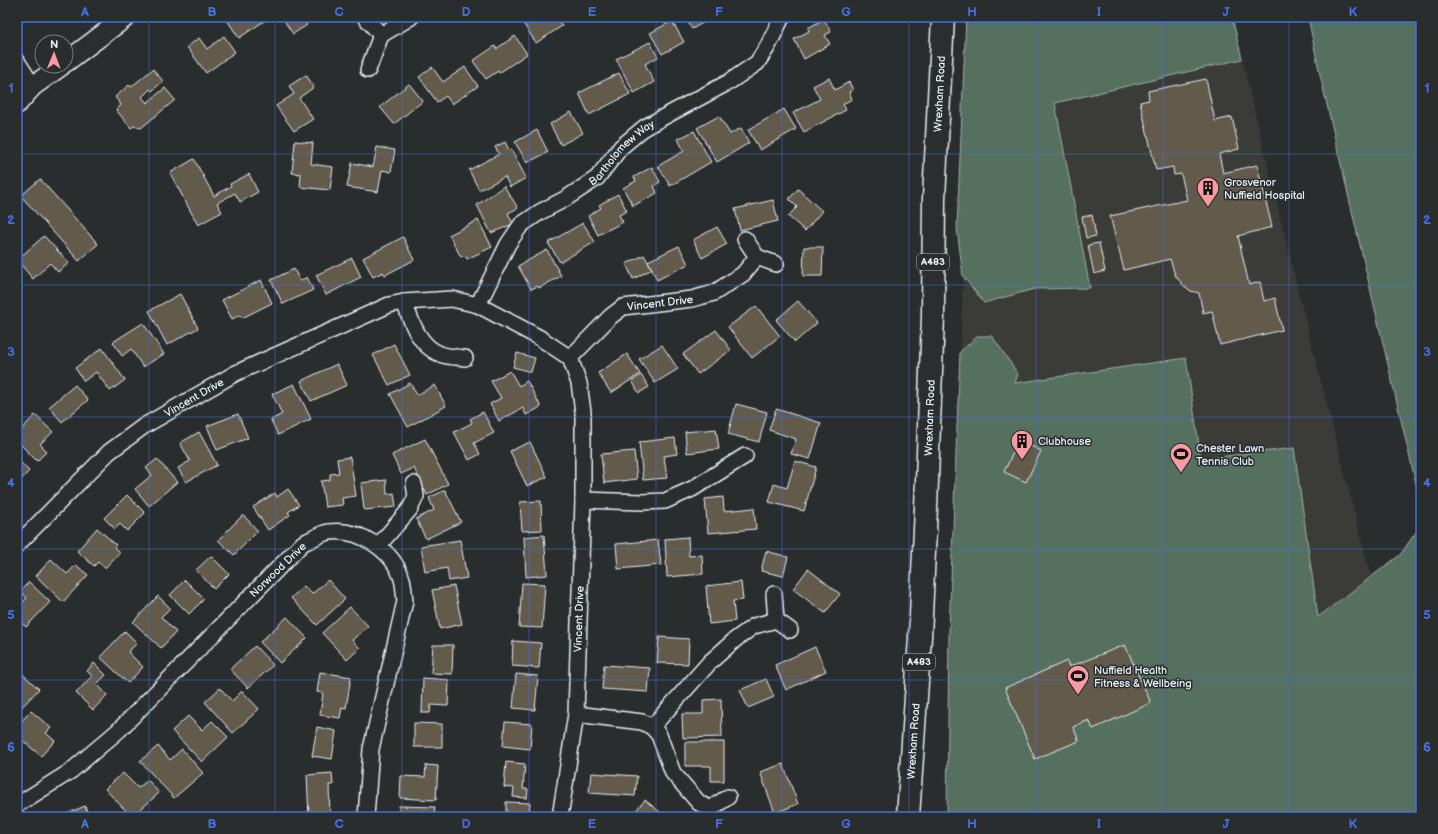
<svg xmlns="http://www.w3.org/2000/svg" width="1438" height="834" viewBox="0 0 1438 834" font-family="'Balsamiq Sans',sans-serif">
<rect width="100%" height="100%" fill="#2a2d2e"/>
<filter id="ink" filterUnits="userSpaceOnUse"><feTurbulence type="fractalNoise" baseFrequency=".025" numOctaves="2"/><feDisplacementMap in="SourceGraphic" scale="8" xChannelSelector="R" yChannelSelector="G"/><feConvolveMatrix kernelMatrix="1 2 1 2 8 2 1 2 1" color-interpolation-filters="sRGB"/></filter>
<g filter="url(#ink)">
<path fill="#3b3a37" d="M1242 59 1300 299 1371 577 1318 617 1293 448 1201 459 1186 358 1014 383 978 336 960 352 963 276 984 303 1034 289 1090 288 1055 102Z"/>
<path fill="#56705e" stroke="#9fb0ab" d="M966 17H1232L1242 59 1055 103 1090 288 1034 289 984 303 963 276 957 228Z
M1308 17H1421V505L1320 75Z
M978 336H992L1018 374 1015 383 1186 358 1201 459 1294 448 1318 617 1400 555 1421 525V817H947L949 631 960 352Z"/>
<path fill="#625a4b" stroke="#e8f1f8" d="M231 17H270L239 38 227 20Z
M293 17H302L307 25 293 34 285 22Z
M532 17H556L562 26 536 43 523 23Z
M685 17H713L692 29Z
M824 19 831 32 825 35 830 44 804 59 794 39 809 31 808 28Z
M672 21 684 42 662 54 650 33Z
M224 36 235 52 206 73 187 47 199 38 207 49Z
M515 36 527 54 499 73 498 71 486 79 473 61 495 46 496 49Z
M650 42 658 57 645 64 654 82 634 93 616 59Z
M432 67 443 82 465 67 478 86 452 104 446 96 437 102 419 77Z
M153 69 163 81 152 91 150 89 142 97 147 103 165 88 175 100 141 128 134 126 131 128 116 110 121 105 115 97 129 85 131 87Z
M619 73 630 94 589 115 579 93Z
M306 75 314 87 299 98 313 119 294 131 276 106 294 94 289 86Z
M829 78 835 90 849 82 853 90 849 92 852 99 843 104 846 110 804 132 793 113 820 99 813 86Z
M1206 79 1215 121 1232 117 1239 149 1219 154 1223 173 1257 165 1272 227 1238 236 1249 285 1260 282 1264 301 1275 298 1282 330 1220 345 1212 311 1203 313 1199 293 1191 291 1183 285 1175 275 1170 259 1124 270 1110 216 1187 200 1181 174 1174 175 1173 167 1156 170 1140 102 1149 100 1148 91Z
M409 84 423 101 394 124 380 107Z
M784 109 796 129 760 150 748 130Z
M571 112 583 133 561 145 550 124Z
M719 116 730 134 741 128 749 143 717 162 697 128Z
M537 130 548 152 527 163 515 142Z
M694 131 711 162 670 186 658 166 684 151 678 139Z
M295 141 313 143 311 164 333 167 330 190 300 187 301 174 292 173Z
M505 142 509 150 511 149 526 178 510 187 505 177 479 190 469 170 499 154 495 147Z
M377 147 395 150 391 172 382 170 378 192 347 187 352 163 373 167Z
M194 159 214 196 231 186 230 184 249 174 258 192 240 202 235 193 217 203 222 212 198 225 170 173Z
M652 167 660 182 654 186 657 193 633 206 623 188 636 181 634 177Z
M40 179 98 244 79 261 21 196Z
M504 186 518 208 508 213 513 224 491 233 477 205Z
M798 189 822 211 805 231 788 216 797 207 789 199Z
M618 194 627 211 619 215 623 222 598 235 588 216 601 208 599 205Z
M773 200 778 221 740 230 735 209Z
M1092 215 1096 236 1086 238 1082 217Z
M478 220 492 247 467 259 465 255 461 257 449 235Z
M583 223 595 242 560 262 548 243Z
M717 227 727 244 702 258 693 240Z
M44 236 69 263 58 272 50 263 33 279 17 260Z
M403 237 414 260 385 275 383 272 373 277 363 258Z
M1099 243 1105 271 1094 274 1088 245Z
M679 246 688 264 657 280 648 261Z
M804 247H823L822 276H803Z
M547 250 561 276 539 288 538 286 531 289 518 266Z
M644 255 652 269 633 279 626 264Z
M352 258 361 277 326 295 316 275Z
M294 269 300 281 307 277 313 290 283 304 271 280Z
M261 280 272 303 242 318 240 315 232 319 222 300Z
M180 294 198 328 167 345 149 311Z
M798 301 817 323 795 342 776 320Z
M756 306 780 336 752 358 728 327Z
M143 323 164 354 143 367 131 349 122 356 113 342Z
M716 330 731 350 698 374 683 354Z
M394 344 410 375 389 385 373 355Z
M662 345 678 369 655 383 639 359Z
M102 348 125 380 110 391 96 372 84 381 75 368Z
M517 353 535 358 531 372 513 367Z
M627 354 640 374 611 393 598 373Z
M337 364 347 385 311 401 301 381Z
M510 371 519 386 527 381 541 407 526 415 523 408 499 421 490 404 501 398 491 381Z
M641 375 649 387 639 393 632 381Z
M410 383 417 395 435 385 446 406 408 427 390 394Z
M294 384 311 419 278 435 271 420 282 414 272 394Z
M75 385 88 400 62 422 49 407Z
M736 404 767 412 759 442 728 434Z
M776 409 821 423 810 459 791 454 796 439 769 430Z
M483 412 494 433 474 443 480 454 469 460 454 432 472 423 470 419Z
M238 414 248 438 217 450 207 426Z
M35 415 53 432 40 444 47 451 37 461 17 441V434Z
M716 429 719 449 687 453 685 432Z
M199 432 217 465 186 482 178 468 190 461 180 443Z
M675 438 677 454 664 456 667 478 643 480 639 442Z
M425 439 448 484 427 495 414 468 401 474 392 455Z
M1019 440 1041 451 1026 482 1004 472Z
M530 442 547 477 527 486 510 451Z
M634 451 637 479 604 483 601 454Z
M350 457 356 496 342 498 343 505 325 507 321 481 330 480V474L339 473 337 459Z
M17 459 29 471 17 484Z
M157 459 177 482 149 506 135 489 152 475 146 468Z
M795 461 816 467 804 511 769 502 774 484 787 488Z
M386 480 387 494 394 493 396 507 364 510 361 483Z
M288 489 299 505 288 512 290 515 268 530 253 507 275 493 277 497Z
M445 490 461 522 426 539 416 519 434 510 429 498Z
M127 495 145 513 127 531 120 524 115 529 104 518Z
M723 497 724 511 754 508 756 529 708 533 705 499Z
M541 501 542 530 522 531 520 502Z
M243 515 258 531 234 555 218 540Z
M97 528 116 545 114 547 120 552 105 568 98 562 94 566 77 551Z
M544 535 547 575 526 577 524 537Z
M688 537 689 556 702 555 703 574 667 577 665 539Z
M460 540 467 578 449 581 447 568 425 572 421 546Z
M658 540 661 565 618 569 616 544Z
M766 551 788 557 783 576 761 571Z
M211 556 229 574 214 589 196 570Z
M51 559 67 574 76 565 88 575 63 602 36 576Z
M808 569 840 594 825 613 793 589Z
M185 580 204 599 189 614 170 595Z
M328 580 345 599 317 625 291 598 304 586 312 594Z
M29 582 50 602 26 627 17 618V608L27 598 20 591Z
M741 582 743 600 733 601 735 621 709 624 706 586Z
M522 583 545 584 542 628 519 627Z
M454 586 462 624 440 629 432 590Z
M158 596 170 608 161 617 176 632 161 648 133 622Z
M350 607 368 626 352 640 360 648 347 660 322 633Z
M287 617 307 638 280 663 260 642Z
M125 631 137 643 128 652 143 667 128 683 100 657Z
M659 637 689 639 688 664 657 663Z
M513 641 541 643 539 668 512 666Z
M433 645H453L452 674 431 673Z
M1125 645 1151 703 1093 729 1089 720 1073 727 1079 741 1035 759 1005 688 1067 661 1069 667Z
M255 646 273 665 248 688 230 669Z
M815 647 826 671 786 690 775 665Z
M94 663 106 675 97 684 107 695 93 710 76 693 92 676 87 671Z
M604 665 650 668 648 692 602 689Z
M17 669 39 689 17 712Z
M320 672 351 677 346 708 342 707 340 718 320 715 323 693 317 692Z
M516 674 538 676 535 710 513 708Z
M423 678 449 680 448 706 431 705 430 713H422Z
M766 679 774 697 748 708 740 690Z
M220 688 232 701 242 691 259 709 233 733 205 702Z
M721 699 722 737 683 738 682 714H703V700Z
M31 711 51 728 46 733 55 741 41 756 17 736V726Z
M188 716 202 730 212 721 228 737 202 762 172 731Z
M505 722 532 724 530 749 503 746Z
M414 723 442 724V747H414Z
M317 727 336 731 332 759 312 756Z
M685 742H724V781H711V766H685Z
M158 746 170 760 182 749 203 773 174 798 140 761Z
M506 762 525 764 523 789H528L527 798 513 797 514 788 504 787Z
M783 764 798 804 775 813 760 772Z
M426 765 438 766 436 800 400 798 401 776 425 777Z
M123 773 138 788 148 780 159 793 132 817 105 789Z
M332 773 333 785H329L330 817H309L307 775Z
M591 773 637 776 635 796 589 793Z
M645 800 661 813 658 817H630Z
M506 802 530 803 529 815 522 814 521 817H502V814H506Z
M85 806 89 817H61V816Z
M399 806 435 807 434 817H399Z"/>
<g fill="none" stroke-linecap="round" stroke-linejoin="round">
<g stroke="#e8f1f8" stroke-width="18">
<g id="minor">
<path d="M365 17 381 35 368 70"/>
<path d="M381 35 411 17"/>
<path d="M17 61 33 86"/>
<path d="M745 239 757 257 776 264"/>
<path d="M404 302C411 321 419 346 440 354 447 357 457 357 465 358"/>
<path id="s1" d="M478 305 508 244 521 225 540 212 565 199 597 178 621 147 645 127 729 82 757 63 768 46 782 17"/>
<path id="s2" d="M570 358 610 317 623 307 692 299 714 293 743 274 757 257"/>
<path d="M583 500 642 502 665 501 692 489 745 456"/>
<path id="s3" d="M17 545 109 452 144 426 236 373 389 305 404 302 452 299 478 305 540 338 570 358 579 383 583 412V500L576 714 560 817"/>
<path d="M378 546 410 509 416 496 414 484"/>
<path d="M774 594 776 620 790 630"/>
<path d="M576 714 642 722 652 727 710 662 736 639 754 626 776 620"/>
<path d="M652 727 659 735 673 773 699 803 710 809"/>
<path d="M17 805 71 771 119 730 303 543C311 540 321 533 329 532 359 528 393 550 402 579 404 586 404 594 405 601L371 749 366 817"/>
<path d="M711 817 710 809 728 797"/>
</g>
</g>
<g stroke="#e8f1f8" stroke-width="22">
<path id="tertiary" d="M66 62 126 17
M17 104 33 86 61 66"/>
</g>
<g stroke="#e8f1f8" stroke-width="25">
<g id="trunk">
<path id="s4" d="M908 817 920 637 926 508 933 316 934 199 943 17"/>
</g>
</g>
<use href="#minor" stroke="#2a2d2e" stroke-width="15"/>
<use href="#tertiary" stroke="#2a2d2e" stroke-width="19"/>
<use href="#trunk" stroke="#2a2d2e" stroke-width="22"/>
</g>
</g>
<path fill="none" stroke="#466fde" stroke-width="1" stroke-opacity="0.55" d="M149 17V817M275 17V817M402 17V817M529 17V817M656 17V817M782 17V817M909 17V817M1036 17V817M1163 17V817M1289 17V817M17 154H1421M17 285H1421M17 417H1421M17 549H1421M17 680H1421"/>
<defs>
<g id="building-pin" transform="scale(1.15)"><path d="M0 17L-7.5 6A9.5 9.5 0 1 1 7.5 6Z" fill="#ff9aa2" stroke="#2a2d2e"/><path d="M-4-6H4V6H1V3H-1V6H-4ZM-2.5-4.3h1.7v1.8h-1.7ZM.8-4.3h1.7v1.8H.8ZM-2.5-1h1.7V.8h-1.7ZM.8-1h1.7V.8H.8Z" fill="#111"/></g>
<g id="stadium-pin" transform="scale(1.15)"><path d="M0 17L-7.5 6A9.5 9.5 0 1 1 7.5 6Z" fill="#ff9aa2" stroke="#2a2d2e"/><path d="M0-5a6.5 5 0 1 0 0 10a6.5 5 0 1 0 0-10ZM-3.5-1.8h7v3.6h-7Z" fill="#111"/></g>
</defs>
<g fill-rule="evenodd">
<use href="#building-pin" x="1208" y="188"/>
<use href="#building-pin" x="1022" y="441"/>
<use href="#stadium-pin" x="1181" y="454"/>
<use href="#stadium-pin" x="1078" y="676"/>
</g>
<g text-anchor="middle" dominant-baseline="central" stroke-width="3" stroke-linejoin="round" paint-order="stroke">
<g fill="#2a2d2e" stroke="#afb6bb" stroke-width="1">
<rect x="917" y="254" width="32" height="16" rx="3"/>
<rect x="903" y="654" width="32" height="16" rx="3"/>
</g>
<g font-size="10" font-weight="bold" fill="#e8f1f8">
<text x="933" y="262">A483</text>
<text x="919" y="662">A483</text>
</g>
<g font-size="11" fill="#e8f1f8" stroke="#2a2d2e">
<text stroke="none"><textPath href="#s4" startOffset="724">Wrexham Road</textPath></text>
<text stroke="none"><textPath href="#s1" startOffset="216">Bartholomew Way</textPath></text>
<text stroke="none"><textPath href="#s2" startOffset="111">Vincent Drive</textPath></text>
<text stroke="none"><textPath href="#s3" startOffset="232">Vincent Drive</textPath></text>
<text stroke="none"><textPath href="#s4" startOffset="400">Wrexham Road</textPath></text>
<text transform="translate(278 570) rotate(-44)">Norwood Drive</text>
<text transform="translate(579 619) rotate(-88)">Vincent Drive</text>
<text stroke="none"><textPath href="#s4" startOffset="76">Wrexham Road</textPath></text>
</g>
<g font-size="11" fill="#e8f1f8" stroke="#2a2d2e" text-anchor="start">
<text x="1224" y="182">Grosvenor<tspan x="1224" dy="13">Nuffield Hospital</tspan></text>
<text x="1038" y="441">Clubhouse</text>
<text x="1196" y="448">Chester Lawn<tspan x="1196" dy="13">Tennis Club</tspan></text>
<text x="1094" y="670">Nuffield Health<tspan x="1094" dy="13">Fitness &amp; Wellbeing</tspan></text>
</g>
</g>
<rect width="1438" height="834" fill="none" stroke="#2a2d2e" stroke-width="44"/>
<g transform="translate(54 54) rotate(1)"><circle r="19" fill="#2a2d2e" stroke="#767b7f"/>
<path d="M0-3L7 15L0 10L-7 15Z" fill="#ff9aa2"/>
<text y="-6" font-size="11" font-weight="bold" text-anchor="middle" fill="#e8f1f8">N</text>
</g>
<rect x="22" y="22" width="1394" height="790" fill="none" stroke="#466fde" stroke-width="1.5"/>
<g font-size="13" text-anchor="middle" font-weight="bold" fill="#466fde">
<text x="85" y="16">A</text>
<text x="212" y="16">B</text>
<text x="339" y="16">C</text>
<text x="466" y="16">D</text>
<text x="592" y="16">E</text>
<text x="719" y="16">F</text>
<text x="846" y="16">G</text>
<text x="972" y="16">H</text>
<text x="1099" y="16">I</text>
<text x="1226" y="16">J</text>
<text x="1353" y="16">K</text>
<text x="11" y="92">1</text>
<text x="1427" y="92">1</text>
<text x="11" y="224">2</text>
<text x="1427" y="224">2</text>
<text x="11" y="356">3</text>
<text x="1427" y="356">3</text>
<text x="11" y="487">4</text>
<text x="1427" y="487">4</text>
<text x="11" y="619">5</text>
<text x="1427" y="619">5</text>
<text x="11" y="751">6</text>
<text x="1427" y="751">6</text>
<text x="85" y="828">A</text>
<text x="212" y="828">B</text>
<text x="339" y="828">C</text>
<text x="466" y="828">D</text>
<text x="592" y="828">E</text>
<text x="719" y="828">F</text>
<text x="846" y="828">G</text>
<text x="972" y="828">H</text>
<text x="1099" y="828">I</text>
<text x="1226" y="828">J</text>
<text x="1353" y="828">K</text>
</g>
</svg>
